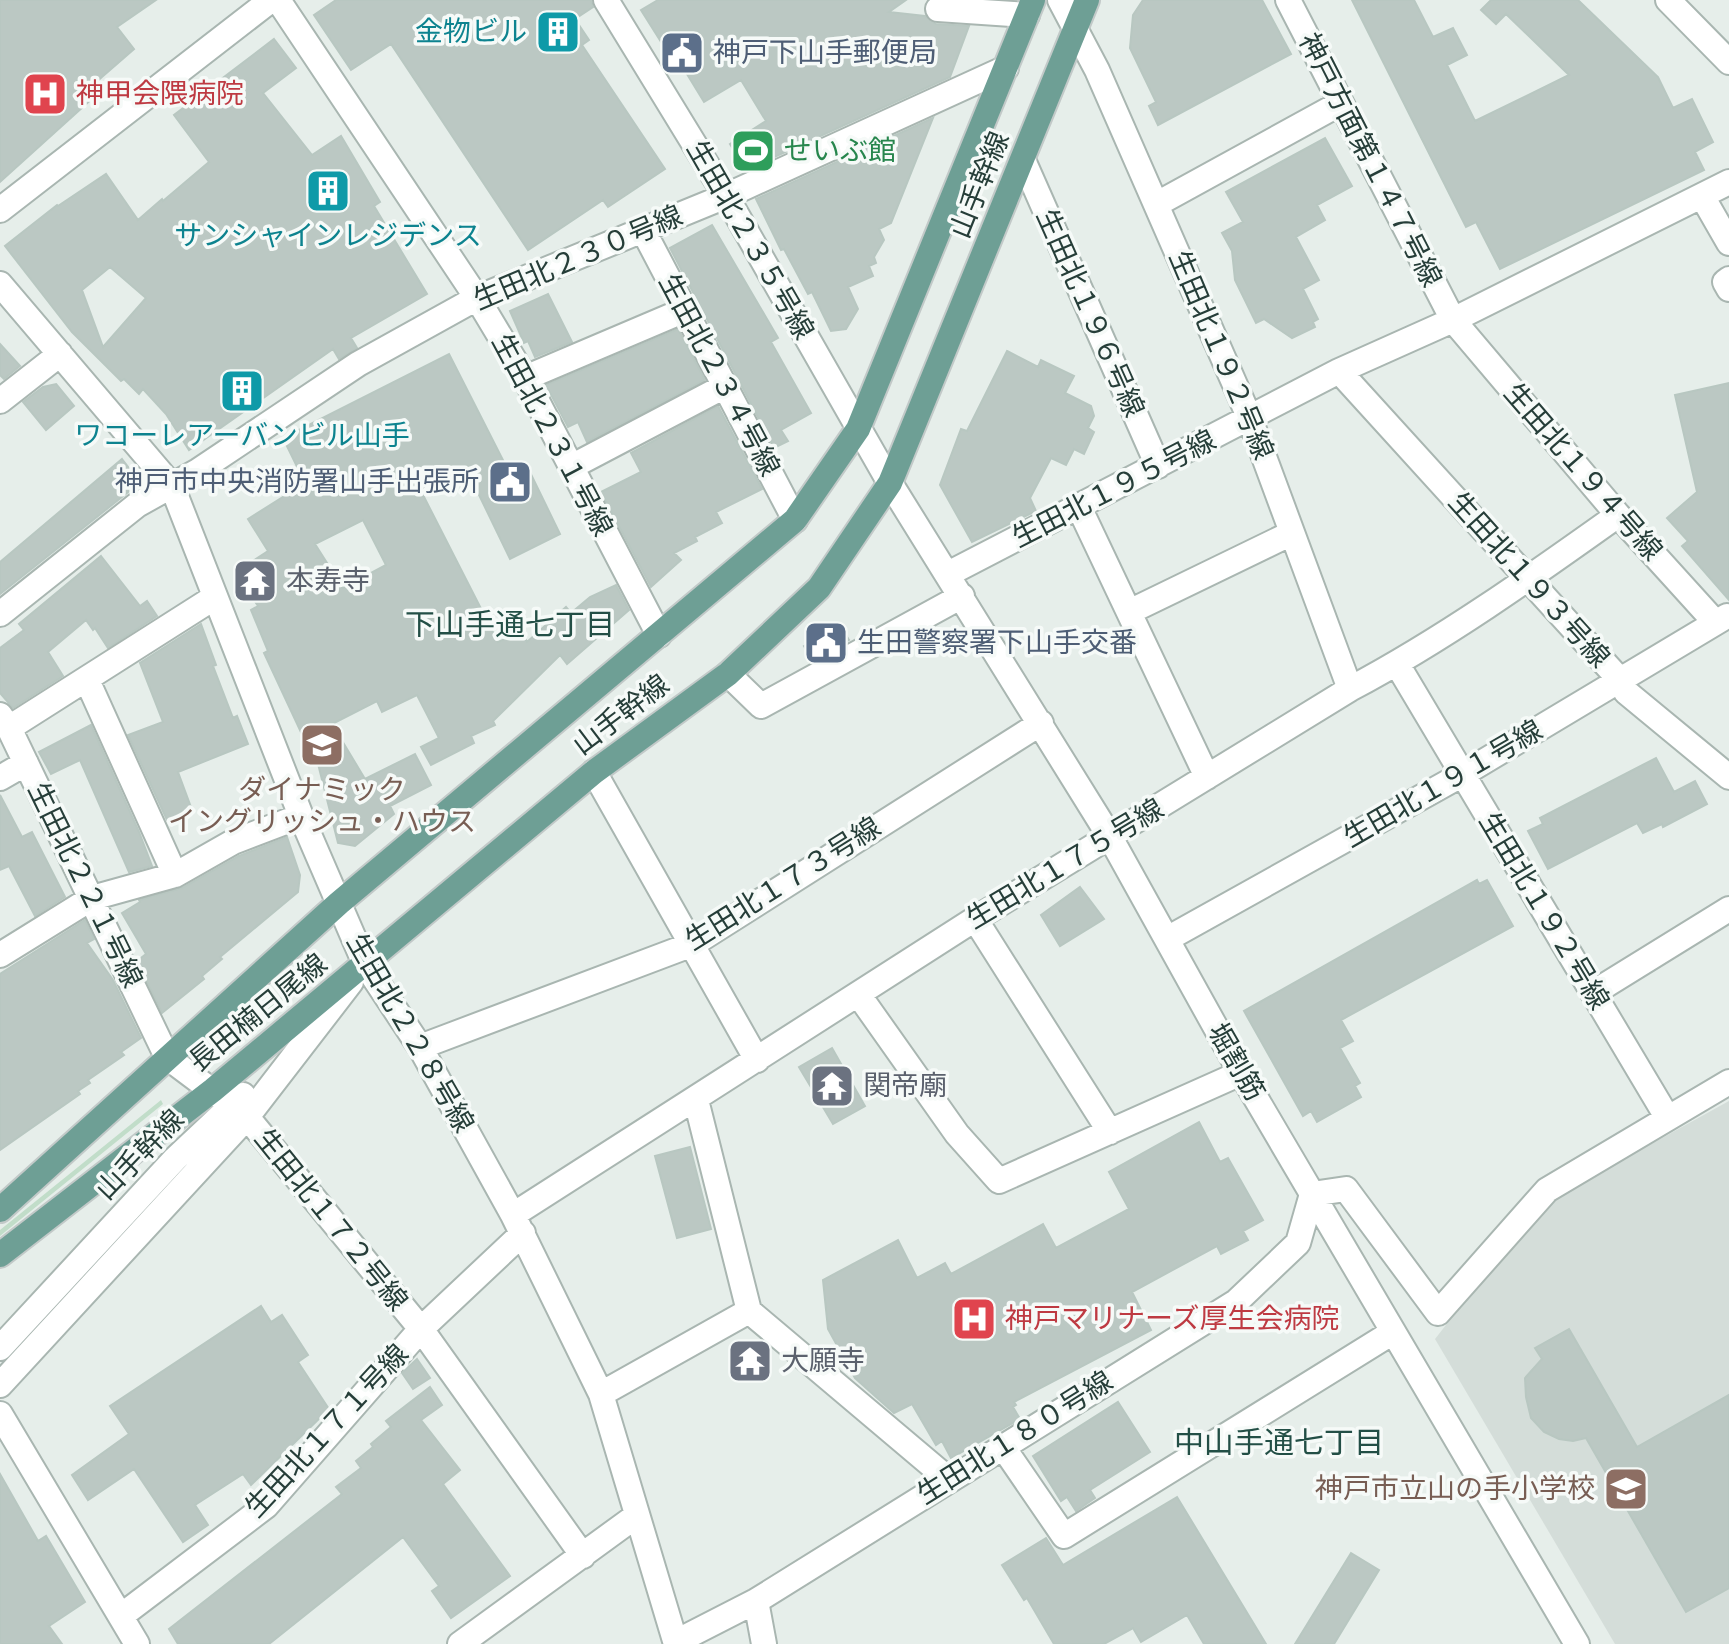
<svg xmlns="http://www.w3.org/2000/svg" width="1729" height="1644" viewBox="0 0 1729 1644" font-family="'Source Sans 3','Noto Sans JP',sans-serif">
<rect width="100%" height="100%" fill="#e6eeea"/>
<path fill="#d4ddd9" d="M1729 1101V1644H1615L1435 1339 1539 1206Z"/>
<path fill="#c1ddc9" d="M306 975 309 980 231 1046 229 1043Z
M161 1100 163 1104 0 1236V1230Z"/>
<path fill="#bbc8c3" stroke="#b8c7c1" stroke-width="2" fill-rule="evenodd" d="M0 0H156L117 27 134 49 87 90 94 97 0 182Z
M336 0H591L593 7 575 19 589 40 582 45 665 169 608 207 603 200 528 250 391 44 351 70 314 15Z
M658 0H906L889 12 925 16 936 24 969 26 950 77 746 170 730 144 766 121 741 80 704 102 679 61 675 64 641 10Z
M1143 0H1262L1291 54 1158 125 1149 106 1156 102 1130 48 1133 15Z
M1352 0H1414L1433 37 1453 28 1467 55 1447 65 1475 121 1569 75 1506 14 1496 24 1481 10 1491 0H1578L1658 77 1673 108 1692 99 1713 142 1695 152 1704 170 1500 269 1476 222 1466 227Z
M274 39 296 68 263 93 312 155 341 136 380 202 374 206 427 294 351 338 357 348 339 359 333 349 189 450 166 414 143 389 139 394 124 379 121 381 72 332 5 246 57 205 58 206 106 174 138 220 162 199 163 201 209 162 174 115ZM110 267 146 298 103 347 82 290Z
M933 118 891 223 879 229 884 240 874 257 876 263 869 266 873 276 848 287 858 309 846 329 831 331 812 292 808 294 784 249 781 250 756 199Z
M1325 138 1352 186 1317 205 1325 220 1296 237 1319 280 1303 289 1318 319 1313 322 1315 327 1292 338 1264 319 1256 323 1235 280 1232 251 1222 233 1243 222 1226 192Z
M712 225 778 338 771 342 811 413 781 430 788 441 774 448 670 248Z
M548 294 572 342 535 357 528 341 524 343 510 311Z
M678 329 705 380 587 442 578 422 568 427 546 385Z
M0 344 20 366 4 379 0 375Z
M1007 351 1038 367 1041 360 1074 376 1065 393 1091 406 1094 416 1088 428 1094 432 1084 454 1074 449 1066 465 1051 458 1030 498 1036 511 972 542 940 485 961 429 967 431Z
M449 354 510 474 527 466 560 534 510 559 466 468 421 491 498 642 522 632 527 642 566 607 571 613 590 597 616 585 629 610 567 664 560 655 493 721 495 725 471 736 474 743 431 765 421 747 439 738 417 695 382 712 377 701 332 724 365 779 415 754 431 785 390 806 394 814 355 846 338 843 314 748 313 758 264 653 268 651 251 610 258 606 236 572 268 551 248 519 305 483 283 438ZM363 520 386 565 343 588 315 544Z
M1729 383V600L1682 546 1688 541 1667 518 1697 492 1675 395Z
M56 384 74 406 46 430 23 402 43 387Z
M718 406 762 489 716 512 722 523 695 537 697 541 674 553 681 560 651 587 601 492 641 472 631 453Z
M122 459 135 476 132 489 0 594V562Z
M101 556 140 606 147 601 157 616 108 648 95 628 93 630 86 620 48 652 63 676 13 708 0 693V648L24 630 19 624Z
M201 624 216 665 213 666 233 718 237 716 248 744 178 772 192 810 167 820 128 735 163 722 140 663Z
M839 624 849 640 813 661 804 646Z
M91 725 139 832 152 866 129 872 80 760 51 774 39 752Z
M1656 758 1674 792 1695 781 1707 804 1663 827 1662 824 1643 833 1637 823 1548 869 1528 831 1543 824 1540 818Z
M0 795 22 837 32 832 65 897 35 916 9 866 0 870Z
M287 837 300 875 298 892 220 957 222 959 202 976 204 979 162 1013 137 961 146 954 122 913 140 902 139 900 182 888 239 856Z
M1477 880 1479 884 1487 880 1513 926 1341 1020 1353 1041 1340 1048 1360 1083 1355 1086 1361 1097 1317 1122 1311 1111 1303 1116 1244 1011Z
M1080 887 1104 919 1060 946 1041 915Z
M85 920 94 939 87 943 113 980 141 1038 121 1052 124 1055 88 1080 90 1083 78 1091 80 1094 0 1150V974Z
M832 1048 865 1106 833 1124 799 1067Z
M1199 1122 1220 1162 1228 1158 1263 1220 1243 1231 1248 1240 1221 1254 1217 1246 1132 1292 1151 1330 1014 1402 1016 1405 1013 1407 1020 1419 951 1458 942 1441 936 1445 912 1404 894 1413 855 1378 828 1329 823 1280 898 1240 917 1278 945 1263 951 1274 1043 1224 1056 1248 1129 1209 1109 1172Z
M690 1147 711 1229 677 1238 655 1156Z
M261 1306 271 1322 282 1315 308 1355 298 1362 329 1409 251 1485 243 1474 195 1505 208 1525 183 1542 134 1469 88 1500 72 1475 129 1434 110 1406Z
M1569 1329 1637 1447 1729 1395V1588L1686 1612 1586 1438 1573 1441 1559 1439 1544 1432 1531 1418 1526 1397 1525 1378 1542 1359 1535 1348Z
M417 1359 430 1378 413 1389 402 1373Z
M430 1387 442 1405 421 1420 460 1470 443 1484 510 1576 451 1618 432 1591 439 1586 403 1537 269 1644H178L169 1629 342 1494 336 1487 361 1468 356 1461 373 1447 371 1444 391 1427 386 1421Z
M1118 1402 1150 1452 1090 1490 1095 1498 1076 1511 1067 1497 1061 1501 1033 1456Z
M0 1474 38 1541 46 1536 85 1602 49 1626 62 1644H0Z
M1177 1497 1266 1644H1204L1187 1615 1141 1642 1133 1628 1104 1644H1054L1027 1598 1024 1600 1002 1565 1046 1538 1063 1565Z
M1351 1553 1379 1570 1334 1644H1295Z"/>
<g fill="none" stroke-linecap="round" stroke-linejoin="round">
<g stroke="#a9b6b1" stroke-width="28">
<path id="minor" d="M278 0 477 298 525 378 659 635
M606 0 726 196 890 483 1110 837 1241 1073 1577 1644
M1060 0 1097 70 1250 419 1350 689
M1288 0 1453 320 1618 515 1715 622
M1668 0 1729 62
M938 9 1027 15
M1023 160 1158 466
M1702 196 1729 243
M1157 204 1341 103
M0 210 271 0
M643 230 795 520
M1729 279 1725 282 1729 289
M0 284 172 486 301 816 365 964 420 1047 513 1215 601 1394 676 1644
M1339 371 1621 681 1626 692 1729 777
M525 378 685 310
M0 401 60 354
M571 467 725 386
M1079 507 1207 777
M948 574 1339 371 1453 320 1729 182
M1129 612 1292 533
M0 614 137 505 198 471 358 364 477 298 726 196 1006 68
M1397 664 1667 1117
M728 674 761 706 962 596
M87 680 175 875
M0 715 9 728 167 1057 247 1117 421 1329 583 1556
M9 728 215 597
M594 772 757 1060
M0 778 26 763
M975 919 1110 1132
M1167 939 1463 774 1727 616
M0 955 92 898 175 875 233 842 301 816
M1593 993 1729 909
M858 994 957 1134 999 1181 1241 1073
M420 1047 693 944 1041 723
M696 1100 749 1311 948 1479
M513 1215 975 919 1350 689C1444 639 1531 577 1618 515
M0 1348 175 1159 243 1095
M0 1385 247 1117 351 982
M601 1394 749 1311
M0 1414 137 1644
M1003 1447 1064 1536 1393 1332
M756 1601 764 1644
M121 1616 266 1506 421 1329 523 1233
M676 1642 756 1601 1236 1302 1298 1243 1312 1194 1346 1189 1438 1313 1547 1190 1729 1082
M460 1644 636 1516"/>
</g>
<g stroke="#c2c9c8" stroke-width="28">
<path id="major" d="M0 1210 339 903 795 520 858 429 1033 0
M0 1255 213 1090 594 772 728 674 819 588 890 483 1087 0"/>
</g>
<use href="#minor" stroke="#fff" stroke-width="24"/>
<use href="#major" stroke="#6e9f95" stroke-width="24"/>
</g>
<defs>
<g id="building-square" transform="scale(2.3)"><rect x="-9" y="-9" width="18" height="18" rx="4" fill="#0f9aa8" stroke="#f6faf8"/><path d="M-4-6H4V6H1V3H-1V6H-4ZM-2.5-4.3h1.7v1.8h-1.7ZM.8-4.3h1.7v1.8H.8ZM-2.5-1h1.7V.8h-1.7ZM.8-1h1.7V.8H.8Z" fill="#fff"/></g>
<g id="civic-square" transform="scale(2.3)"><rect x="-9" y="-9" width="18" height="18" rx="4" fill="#5c6f8a" stroke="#f6faf8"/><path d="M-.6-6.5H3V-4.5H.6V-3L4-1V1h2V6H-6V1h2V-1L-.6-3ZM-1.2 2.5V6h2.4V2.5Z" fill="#fff"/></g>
<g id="hospital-square" transform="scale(2.3)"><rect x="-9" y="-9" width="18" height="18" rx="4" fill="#e0444e" stroke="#f6faf8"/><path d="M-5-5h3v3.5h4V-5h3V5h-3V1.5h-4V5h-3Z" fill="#fff"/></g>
<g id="stadium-square" transform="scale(2.3)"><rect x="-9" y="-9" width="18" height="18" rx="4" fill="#2e9e5b" stroke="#f6faf8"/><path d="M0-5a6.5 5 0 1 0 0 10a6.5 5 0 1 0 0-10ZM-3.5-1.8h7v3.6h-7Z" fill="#fff"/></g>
<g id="temple-square" transform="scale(2.3)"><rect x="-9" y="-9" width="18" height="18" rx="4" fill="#6b7280" stroke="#f6faf8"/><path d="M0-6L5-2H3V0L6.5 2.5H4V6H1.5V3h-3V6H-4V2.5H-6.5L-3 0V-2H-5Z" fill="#fff"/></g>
<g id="school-square" transform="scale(2.3)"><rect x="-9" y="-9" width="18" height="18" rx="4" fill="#8d6e63" stroke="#f6faf8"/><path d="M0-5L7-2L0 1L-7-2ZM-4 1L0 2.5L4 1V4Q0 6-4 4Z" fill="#fff"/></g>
</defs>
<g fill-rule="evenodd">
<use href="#building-square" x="558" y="32"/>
<use href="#civic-square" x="682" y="53"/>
<use href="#hospital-square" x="45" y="94"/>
<use href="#stadium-square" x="753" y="151"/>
<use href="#building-square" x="328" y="191"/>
<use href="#building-square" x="242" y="391"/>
<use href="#civic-square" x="510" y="482"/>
<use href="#temple-square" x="255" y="581"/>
<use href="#civic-square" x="826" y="643"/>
<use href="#school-square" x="322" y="745"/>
<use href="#temple-square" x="832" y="1086"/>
<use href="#hospital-square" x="974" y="1319"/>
<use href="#temple-square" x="750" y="1361"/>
<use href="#school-square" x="1626" y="1489"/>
</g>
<g text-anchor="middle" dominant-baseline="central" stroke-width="7" stroke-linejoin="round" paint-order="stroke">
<g font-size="28" fill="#0d838f" stroke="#f6faf8">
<text x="527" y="32" text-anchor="end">金物ビル</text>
<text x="328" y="236">サンシャインレジデンス</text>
<text x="242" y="436">ワコーレアーバンビル山手</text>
</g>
<g font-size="28" fill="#4e5e75" stroke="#f6faf8" text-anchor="start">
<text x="713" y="53">神戸下山手郵便局</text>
<text x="479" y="482" text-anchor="end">神戸市中央消防署山手出張所</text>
<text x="857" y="643">生田警察署下山手交番</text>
</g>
<g font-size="28" fill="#be3a42" stroke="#f6faf8" text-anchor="start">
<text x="76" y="94">神甲会隈病院</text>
<text x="1005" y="1319">神戸マリナーズ厚生会病院</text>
</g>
<g font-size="28" fill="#27864d" stroke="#f6faf8" text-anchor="start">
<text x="784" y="151">せいぶ館</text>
</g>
<g font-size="28" fill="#263e39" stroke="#f6faf8">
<text transform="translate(1370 160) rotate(63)">神戸方面第１４７号線</text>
<text transform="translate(980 185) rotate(-68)">山手幹線</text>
<text transform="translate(750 240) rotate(60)">生田北２３５号線</text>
<text transform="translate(578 258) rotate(-23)">生田北２３０号線</text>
<text transform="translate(1090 313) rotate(66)">生田北１９６号線</text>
<text transform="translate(1221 355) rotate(67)">生田北１９２号線</text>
<text transform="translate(719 375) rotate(62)">生田北２３４号線</text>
<text transform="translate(552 435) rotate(62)">生田北２３１号線</text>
<text transform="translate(1583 472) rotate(49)">生田北１９４号線</text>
<text transform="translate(1114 489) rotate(-27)">生田北１９５号線</text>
<text transform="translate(1529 580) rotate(48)">生田北１９３号線</text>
<text transform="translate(621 715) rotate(-37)">山手幹線</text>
<text transform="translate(1443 784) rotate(-30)">生田北１９１号線</text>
<text transform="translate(1065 864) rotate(-31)">生田北１７５号線</text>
<text transform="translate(783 884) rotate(-32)">生田北１７３号線</text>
<text transform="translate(85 885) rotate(64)">生田北２２１号線</text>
<text transform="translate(1544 911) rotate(59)">生田北１９２号線</text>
<text transform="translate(258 1013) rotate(-39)">長田楠日尾線</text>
<text transform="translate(410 1033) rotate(60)">生田北２２８号線</text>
<text transform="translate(1236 1062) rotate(60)">堀割筋</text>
<text transform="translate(140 1155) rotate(-46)">山手幹線</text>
<text transform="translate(331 1220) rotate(51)">生田北１７２号線</text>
<text transform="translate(327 1431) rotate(-47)">生田北１７１号線</text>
<text transform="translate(1015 1438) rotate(-32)">生田北１８０号線</text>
</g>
<g font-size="28" fill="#5b616d" stroke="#f6faf8" text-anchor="start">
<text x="286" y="581">本寿寺</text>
<text x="863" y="1086">関帝廟</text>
<text x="781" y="1361">大願寺</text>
</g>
<g font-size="28" fill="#785e54" stroke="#f6faf8">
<text x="322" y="790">ダイナミック<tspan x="322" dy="32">イングリッシュ・ハウス</tspan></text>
<text x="1595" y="1489" text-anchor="end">神戸市立山の手小学校</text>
</g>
<g font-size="30" fill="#234f46" stroke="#f6faf8">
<text x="510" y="625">下山手通七丁目</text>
<text x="1279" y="1443">中山手通七丁目</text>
</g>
</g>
</svg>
